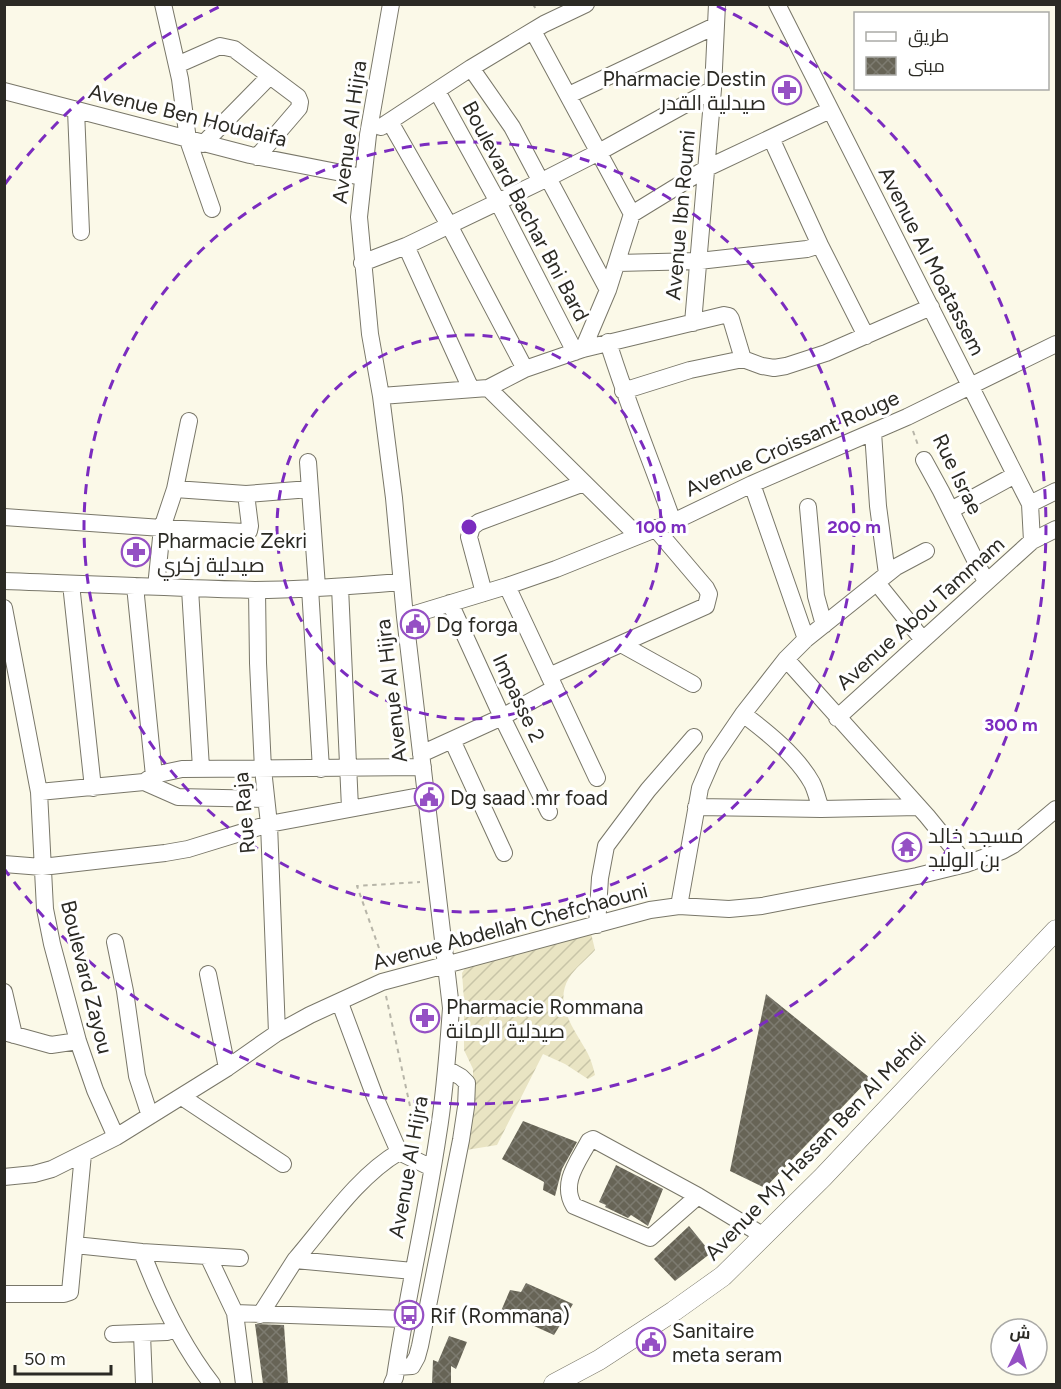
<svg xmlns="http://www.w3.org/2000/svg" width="1061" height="1389" viewBox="0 0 1061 1389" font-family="Figtree,Cairo,sans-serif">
<defs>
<pattern id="garden-furrows" width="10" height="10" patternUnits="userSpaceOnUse" patternTransform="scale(1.5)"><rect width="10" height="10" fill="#e9e4c3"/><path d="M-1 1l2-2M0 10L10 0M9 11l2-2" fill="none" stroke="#c8c4a7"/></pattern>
<pattern id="building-cross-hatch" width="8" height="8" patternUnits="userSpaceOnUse" patternTransform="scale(1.5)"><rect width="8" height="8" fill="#676456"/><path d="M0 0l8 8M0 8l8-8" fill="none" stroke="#7d7b70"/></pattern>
</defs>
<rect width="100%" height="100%" fill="#fbf9e8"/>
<path fill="url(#garden-furrows)" d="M591 933 595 950C587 959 575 968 569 978 553 1004 575 1030 587 1052 591 1059 593 1067 595 1075L588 1079 565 1064 543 1054 497 1145 460 1151 473 1082V1069L464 1050V1000L462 973 466 967Z"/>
<path fill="url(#building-cross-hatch)" d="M766 994 870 1078 765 1188 730 1171Z
M523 1121 577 1142 562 1169 555 1196 543 1190 544 1182 502 1159Z
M616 1165 663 1189 648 1226 631 1215 628 1218 605 1207 606 1205 599 1202Z
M689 1226 711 1253 675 1281 654 1259Z
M526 1283 573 1304 554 1335 501 1311 510 1290 521 1292Z
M255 1324 284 1325 288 1384H263Z
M449 1336 467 1342 456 1369 451 1366V1384H432L433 1360 438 1362Z"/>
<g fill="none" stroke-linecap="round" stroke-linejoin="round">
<g stroke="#797769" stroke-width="18">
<path id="minor" d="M163 4 180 79 188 140 212 209
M391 4 368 135 359 217 370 334 381 396 394 498 405 617 451 1008C448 1050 445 1093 438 1135 426 1216 407 1296 395 1377L392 1384
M777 4 1030 504 1032 541
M533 31 632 214
M177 65 220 46 234 49 298 97 300 102 299 108 257 157
M471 68 512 127 540 180
M4 91 250 155 362 177
M437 91 498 202 575 352
M569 95 715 26
M76 110 81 232
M390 122 449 225 525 369
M381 127 471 68 544 24 586 4
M771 138 820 245 866 336
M203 144 269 77
M548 178 608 290
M406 246 471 389
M362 263 406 246 548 178 599 152 713 89
M617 263 699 261 807 249 820 245
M693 323 713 89 717 4
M608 342C627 403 651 461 673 522
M583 349 608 290 632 214 707 168 830 110
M488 388 637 535
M623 391 690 370 743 359
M381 396 488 388 525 369 583 349 724 315 729 316 731 319 743 359 762 366 774 368 786 366 826 353 931 307
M873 432 878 506 887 574
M924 460 941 491 986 582
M308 462 317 587
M752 484 806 639
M175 489 246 494 310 489
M1030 504 1056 491
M808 507 816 596 824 625
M951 510 1015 475
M4 517 162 528 245 532 249 531 250 526 246 494
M4 581C88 584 172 588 255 590 304 590 353 586 401 582
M877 583 923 640
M71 584 93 788
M135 586 155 786
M507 586 597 778
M156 587 162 528 175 489 189 421
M340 587 350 808
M310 588 321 769
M190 589 201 768
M257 590 258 663 263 769 269 824 277 1033
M484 593 469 537 472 527 479 522 584 483
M450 603 502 717 549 812
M4 608 39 792 45 909 52 944 78 1041 95 1090 116 1137
M405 617 507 586 556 569 673 522 752 484 907 417 1056 344
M621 644 693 684
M786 659 927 816 966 864
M549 676 706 606 709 594 706 588 655 528
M743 714C767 732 797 756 812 783 816 791 818 801 821 809
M837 718 1032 541 1056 529
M452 740 504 853
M421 754 502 717 555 688
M144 782 178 797 266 799
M39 792 144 782 154 775 182 769 423 767
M696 807 821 809 919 807
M4 864 42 867 165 853 188 849 269 824 425 795
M679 906 700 788 713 758 743 714 786 659 806 639 896 567 926 551
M597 925 600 878 606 846 648 790 694 737
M115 942 125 991 137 1076 150 1116
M208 974 227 1068
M4 992 14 1035
M340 1003 375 1097 399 1152
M4 1032 51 1045 78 1041
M182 1097 283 1164
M4 1177 34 1174 52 1169 116 1137 227 1068 277 1033 310 1015 382 982 650 910 679 906 729 909 762 906 917 876 966 864 1002 851 1013 845 1056 809
M698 1196 650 1238 574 1206C560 1183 578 1162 589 1141L593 1139 698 1196 764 1236
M75 1245 142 1252 240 1258
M142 1252C160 1300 181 1344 212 1384
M208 1256 235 1313 244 1384
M295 1260C326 1224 358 1176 399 1152L432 1168
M4 1294H64L70 1292 83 1154
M235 1313 404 1319
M260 1315 295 1260 413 1271
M113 1334 167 1332 175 1328
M142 1334 144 1384
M397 1367 412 1366 417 1357 420 1346 461 1140 466 1107 467 1083 461 1077 447 1069"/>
</g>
<g stroke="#797769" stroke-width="21">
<path id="major" d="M554 1384 599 1360 674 1311 723 1276 823 1177 1056 930"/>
</g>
<path stroke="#b7b5a8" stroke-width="2" stroke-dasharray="4.5 4.5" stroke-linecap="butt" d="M533 4 537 11
M913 431 919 448
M385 965 357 886 420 882
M386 996 410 1106"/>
<use href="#minor" stroke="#fff" stroke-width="16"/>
<use href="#major" stroke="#fff" stroke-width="20"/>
</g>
<g fill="none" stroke="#7b2cbf" stroke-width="3" stroke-dasharray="10 8">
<circle cx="469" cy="527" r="192"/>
<circle cx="469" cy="527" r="385"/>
<path d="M5 184A577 577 0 0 1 221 6M717 6A577 577 0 1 1 5 870"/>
</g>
<defs>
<g id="pharmacy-ring" transform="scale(1.5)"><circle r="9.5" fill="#fff" stroke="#9550c4" stroke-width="1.5"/><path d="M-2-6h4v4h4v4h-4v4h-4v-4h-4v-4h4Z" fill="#9550c4"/></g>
<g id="civic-ring" transform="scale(1.5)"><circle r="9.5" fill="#fff" stroke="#9550c4" stroke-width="1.5"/><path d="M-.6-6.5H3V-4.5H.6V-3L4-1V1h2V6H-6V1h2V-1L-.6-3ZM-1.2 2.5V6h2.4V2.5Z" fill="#9550c4"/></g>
<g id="temple-ring" transform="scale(1.5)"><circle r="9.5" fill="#fff" stroke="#9550c4" stroke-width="1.5"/><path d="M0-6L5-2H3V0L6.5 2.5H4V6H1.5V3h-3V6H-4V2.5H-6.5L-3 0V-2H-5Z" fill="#9550c4"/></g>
<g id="bus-ring" transform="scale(1.5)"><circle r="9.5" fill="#fff" stroke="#9550c4" stroke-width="1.5"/><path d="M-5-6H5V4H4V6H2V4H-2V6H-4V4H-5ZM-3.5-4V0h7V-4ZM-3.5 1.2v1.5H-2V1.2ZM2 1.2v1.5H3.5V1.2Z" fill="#9550c4"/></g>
</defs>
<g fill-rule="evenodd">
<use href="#pharmacy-ring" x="787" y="90"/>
<use href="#pharmacy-ring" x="136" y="552"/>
<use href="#civic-ring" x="415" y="624"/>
<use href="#civic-ring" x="429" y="797"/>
<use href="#temple-ring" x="907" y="847"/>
<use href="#pharmacy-ring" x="425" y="1018"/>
<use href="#bus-ring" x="409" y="1315"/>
<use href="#civic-ring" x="651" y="1342"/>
</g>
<g text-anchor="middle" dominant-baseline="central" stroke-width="6" stroke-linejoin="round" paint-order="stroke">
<g font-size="21" fill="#2b2a24" stroke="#fff" text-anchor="start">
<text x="766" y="78" text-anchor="end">Pharmacie Destin<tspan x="766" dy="24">صيدلية القدر</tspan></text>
<text x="157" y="540">Pharmacie Zekri<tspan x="157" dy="24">صيدلية زكري</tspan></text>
<text x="436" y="624">Dg forga</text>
<text x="450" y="797">Dg saad .mr foad</text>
<text x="928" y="835">مسجد خالد<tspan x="928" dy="24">بن الوليد</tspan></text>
<text x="446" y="1006">Pharmacie Rommana<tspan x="446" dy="24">صيدلية الرمانة</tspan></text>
<text x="430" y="1315">Rif (Rommana)</text>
<text x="672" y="1330">Sanitaire<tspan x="672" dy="24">meta seram</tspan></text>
</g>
<g font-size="21" fill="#2b2a24" stroke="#fff">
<text transform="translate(188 115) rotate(14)">Avenue Ben Houdaifa</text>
<text transform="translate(349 132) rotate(-82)">Avenue Al Hijra</text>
<text transform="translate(526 211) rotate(62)">Boulevard Bachar Bni Bard</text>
<text transform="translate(680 215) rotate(-85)">Avenue Ibn Roumi</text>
<text transform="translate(932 261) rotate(63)">Avenue Al Moatassem</text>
<text transform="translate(792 443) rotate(-24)">Avenue Croissant Rouge</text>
<text transform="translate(958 474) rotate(64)">Rue Israe</text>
<text transform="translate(920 613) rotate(-42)">Avenue Abou Tammam</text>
<text transform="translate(391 691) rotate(-97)">Avenue Al Hijra</text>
<text transform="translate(519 698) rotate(65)">Impasse 2</text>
<text transform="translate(244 813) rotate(-95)">Rue Raja</text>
<text transform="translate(510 926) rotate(-15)">Avenue Abdellah Chefchaouni</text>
<text transform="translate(87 977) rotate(76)">Boulevard Zayou</text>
<text transform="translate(815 1146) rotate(-46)">Avenue My Hassan Ben Al Mehdi</text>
<text transform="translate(408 1167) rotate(-80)">Avenue Al Hijra</text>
</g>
</g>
<circle cx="469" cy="527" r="9" fill="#7b2cbf" stroke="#fff" stroke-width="3"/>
<g font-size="18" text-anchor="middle" font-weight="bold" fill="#7b2cbf" stroke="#fff" stroke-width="6" stroke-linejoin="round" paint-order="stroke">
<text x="661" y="533">100 m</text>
<text x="854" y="533">200 m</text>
<text x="1011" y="731">300 m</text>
</g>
<rect width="1061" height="1389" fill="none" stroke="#2b2a24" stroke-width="12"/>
<rect x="854" y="12" width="195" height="78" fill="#ffffff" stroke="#aaaaa7" stroke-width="1.5"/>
<rect x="866" y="32" width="30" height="9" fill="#ffffff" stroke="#aaaaa7" stroke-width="1.5"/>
<text x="908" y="42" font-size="18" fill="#2b2a24">طريق</text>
<rect x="866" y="57" width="30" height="18" fill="url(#building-cross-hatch)" stroke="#aaaaa7" stroke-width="1.5"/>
<text x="908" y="72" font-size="18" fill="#2b2a24">مبنى</text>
<g transform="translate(1019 1347) rotate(5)"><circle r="28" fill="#ffffff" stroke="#aaaaa7" stroke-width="1.5"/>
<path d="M0-4.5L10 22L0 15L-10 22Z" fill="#9550c4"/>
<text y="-9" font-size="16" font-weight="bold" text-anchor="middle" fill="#2b2a24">ش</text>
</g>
<path d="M15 1365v9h96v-9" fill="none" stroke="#2b2a24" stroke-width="3"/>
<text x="24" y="1365" font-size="18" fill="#2b2a24" stroke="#ffffff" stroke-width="4.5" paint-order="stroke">50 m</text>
</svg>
